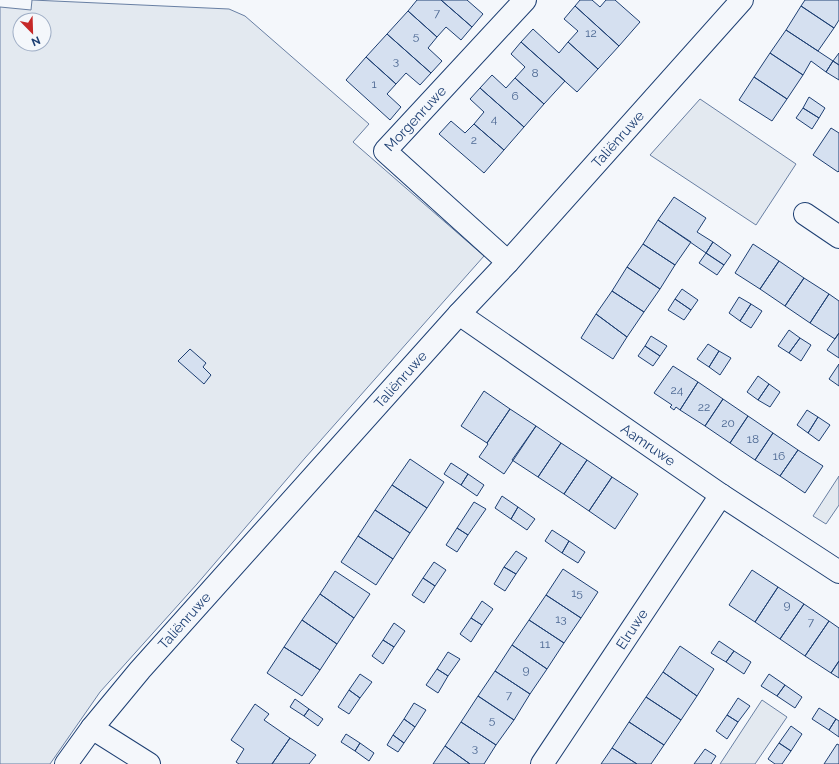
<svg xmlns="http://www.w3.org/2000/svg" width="839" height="764" viewBox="0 0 839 764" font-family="Raleway,sans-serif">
<rect width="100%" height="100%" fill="#f4f7fb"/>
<path fill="#e3e9f0" stroke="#687fa3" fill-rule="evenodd" d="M32 0 229 9 245 16 369 124 353 142 484 256 305 458 197 584 100 692 50 764H0V7L31 10ZM20 20H44V44H20Z
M700 99 796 164 756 225 650 155Z
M839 476V505L826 524 813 516Z
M762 700 787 717 755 764H720Z"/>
<path fill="#d5e0f0" stroke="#1d3f73" d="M417 0H441L472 27 461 40 446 27 437 37 408 11Z
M441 0H467L483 14 472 27Z
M580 0H592L600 7 606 0H615L640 22 619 46 575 6Z
M805 0H839V20L834 28 801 6Z
M575 6 619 46 598 69 568 42 578 31 564 19Z
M801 6 834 28 818 51 786 30Z
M408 11 437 37 428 48 442 61 431 73 387 34Z
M533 29 559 53 568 42 598 69 577 92 521 42Z
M786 30 833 61 826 72 811 61 803 75 770 53Z
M387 34 431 73 420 85 406 73 396 84 366 57Z
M521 42 565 81 544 104 515 78 525 67 511 54Z
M770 53 803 75 787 99 754 77Z
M839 53V65L833 61Z
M366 57 396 84 387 94 401 107 390 120 346 80Z
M833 61 839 65V80L826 72Z
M492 75 506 88 515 78 544 104 524 127 480 88Z
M754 77 787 99 772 121 739 100Z
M480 88 524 127 504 150 474 124 484 112 470 99Z
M809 97 825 108 819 118 803 108Z
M803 108 819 118 812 129 796 118Z
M451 121 465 133 474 124 504 150 484 173 439 134Z
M831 128 839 133V171L838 172 813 155Z
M674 197 706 218 697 232 713 242 706 253 658 220Z
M658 220 691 242 675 265 643 244Z
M713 242 731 255 724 265 706 253Z
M643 244 675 265 660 289 627 267Z
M753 244 779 261 760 289 735 273Z
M706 253 724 265 717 275 699 263Z
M779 261 804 278 785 306 760 289Z
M627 267 660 289 644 312 612 291Z
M804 278 829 294 810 323 785 306Z
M682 289 698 300 691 310 675 299Z
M612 291 644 312 627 337 596 314Z
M829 294 839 301V333L835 339 810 323Z
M739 297 751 304 740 321 729 313Z
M675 299 691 310 684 320 668 310Z
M751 304 762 311 751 328 740 321Z
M596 314 627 337 613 359 581 338Z
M789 330 800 338 789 353 778 346Z
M839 333V358L827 350Z
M651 336 667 346 660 356 645 346Z
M800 338 811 345 801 361 789 353Z
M708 344 719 351 709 367 697 359Z
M645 346 660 356 653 366 638 356Z
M190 349 206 363 203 367 211 375 204 384 178 361Z
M719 351 731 358 720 375 709 367Z
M839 364V386L829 379Z
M673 366 698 382 680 410 676 407 674 410 670 407 672 405 654 393Z
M758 376 769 384 758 400 747 392Z
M698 382 723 399 705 426 680 410Z
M769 384 780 392 770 407 758 400Z
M484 391 510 409 487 443 461 426Z
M723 399 748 416 730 443 705 426Z
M510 409 536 426 504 474 479 457 488 444 487 443Z
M807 410 818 417 808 433 797 425Z
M748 416 773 433 755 460 730 443Z
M818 417 830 425 819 441 808 433Z
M536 426 561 443 538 477 512 460Z
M773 433 798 450 780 476 755 460Z
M561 443 587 460 564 494 538 477Z
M798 450 823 466 805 493 780 476Z
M410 459 444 482 427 508 392 485Z
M587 460 612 477 589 511 564 494Z
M451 463 468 474 461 485 444 474Z
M468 474 484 485 477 496 461 485Z
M612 477 638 494 615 529 589 511Z
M392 485 427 508 410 533 375 510Z
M502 496 518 507 511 519 495 508Z
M474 502 486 509 468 535 457 528Z
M518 507 535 519 527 530 511 519Z
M375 510 410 533 393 559 358 536Z
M457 528 468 535 457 552 446 545Z
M552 530 569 541 562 553 545 541Z
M358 536 393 559 376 585 341 562Z
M569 541 585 552 578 563 562 553Z
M516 551 527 558 516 574 504 567Z
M434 562 446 570 435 586 423 578Z
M504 567 516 574 505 591 494 584Z
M563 569 598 592 581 618 546 595Z
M752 570 778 587 755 622 729 605Z
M335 571 370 594 354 618 320 594Z
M423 578 435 586 424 603 412 595Z
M778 587 804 604 780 639 755 622Z
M320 594 354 618 337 644 302 620Z
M546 595 581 618 564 643 529 620Z
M482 601 493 609 482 625 471 618Z
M804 604 829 621 805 656 780 639Z
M471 618 482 625 471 642 460 634Z
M302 620 337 644 320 670 284 647Z
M529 620 564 643 547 669 512 645Z
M829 621 839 628V661L831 673 805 656Z
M394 623 405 631 394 647 383 640Z
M383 640 394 647 383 664 372 656Z
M719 641 734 651 726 662 711 653Z
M512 645 547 669 530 694 495 671Z
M680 646 714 669 697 696 663 672Z
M284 647 320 670 302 696 267 673Z
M734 651 751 662 744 674 726 662Z
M448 652 460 659 448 676 437 669Z
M839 661V678L831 673Z
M437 669 448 676 438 693 426 685Z
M495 671 530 694 514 720 478 696Z
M663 672 697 696 681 720 646 697Z
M360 674 372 682 360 698 349 690Z
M769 674 785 685 777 696 761 686Z
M785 685 802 697 795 708 777 696Z
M349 690 360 698 349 714 338 707Z
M478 696 514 720 496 745 461 722Z
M646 697 681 720 664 745 629 722Z
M738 698 750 706 738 722 727 715Z
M295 699 309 709 304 716 290 707Z
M414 703 426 710 415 727 404 719Z
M255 704 269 714 264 720 290 738 272 764H239L236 762 244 749 231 740Z
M819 708 836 719 829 730 812 719Z
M309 709 323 719 318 726 304 716Z
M727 715 738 722 727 739 716 731Z
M404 719 415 727 404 743 393 735Z
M836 719 839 721V737L829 730Z
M461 722 496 745 484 764H470L445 746Z
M629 722 664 745 651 764H637L612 748Z
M791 726 802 734 791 751 779 743Z
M346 734 360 743 355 751 341 742Z
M393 735 404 743 398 752 387 745Z
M290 738 316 755 309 764H272Z
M360 743 374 753 369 761 355 751Z
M779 743 791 751 782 764H775L768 759Z
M837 744 839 745V764H824Z
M445 746 470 764H433Z
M612 748 637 764H601Z
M705 749 716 756 711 764H694Z"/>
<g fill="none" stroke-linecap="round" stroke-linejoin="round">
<g stroke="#1d3f73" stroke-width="24">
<g id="minor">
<path d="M805 214 839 237"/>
<path id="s1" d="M508 262 385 151 525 0"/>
<path id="s2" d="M459 314 721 495 839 572"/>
<path d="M92 728 149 764"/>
<path id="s3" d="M66 764 92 728 140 670 459 314 508 262 742 0"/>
<path id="s4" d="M542 764 721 495"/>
</g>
</g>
<use href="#minor" stroke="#f4f7fb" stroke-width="22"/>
</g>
<g text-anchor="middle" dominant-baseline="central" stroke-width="3" stroke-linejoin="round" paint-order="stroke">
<g font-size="12" fill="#4b6792">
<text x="437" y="13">7</text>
<text x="591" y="33">12</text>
<text x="416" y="36">5</text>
<text x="396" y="61">3</text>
<text x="535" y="73">8</text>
<text x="374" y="84">1</text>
<text x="515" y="96">6</text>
<text x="494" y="119">4</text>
<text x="474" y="140">2</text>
<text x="677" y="390">24</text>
<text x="704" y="407">22</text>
<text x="728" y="423">20</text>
<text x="753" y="439">18</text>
<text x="779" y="456">16</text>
<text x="577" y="593">15</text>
<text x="787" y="605">9</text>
<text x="561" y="619">13</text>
<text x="811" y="622">7</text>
<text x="545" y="644">11</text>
<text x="526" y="670">9</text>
<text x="509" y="695">7</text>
<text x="492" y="720">5</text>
<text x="475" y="748">3</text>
</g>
<g font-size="14" fill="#1d3f73" stroke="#f4f7fb">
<text stroke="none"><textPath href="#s1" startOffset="210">Morgenruwe</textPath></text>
<text stroke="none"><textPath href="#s3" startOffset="834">Taliënruwe</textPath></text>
<text stroke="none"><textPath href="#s3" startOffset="510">Taliënruwe</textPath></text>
<text stroke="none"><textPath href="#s2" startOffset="230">Aamruwe</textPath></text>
<text stroke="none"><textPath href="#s3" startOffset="186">Taliënruwe</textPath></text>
<text stroke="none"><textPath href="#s4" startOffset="162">Elruwe</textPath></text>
</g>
</g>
<g transform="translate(32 32) rotate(157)"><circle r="19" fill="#f4f7fb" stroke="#9eadc5"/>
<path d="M0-3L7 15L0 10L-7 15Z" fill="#c62828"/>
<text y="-6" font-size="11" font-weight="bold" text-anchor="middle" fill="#1d3f73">N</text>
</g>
</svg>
